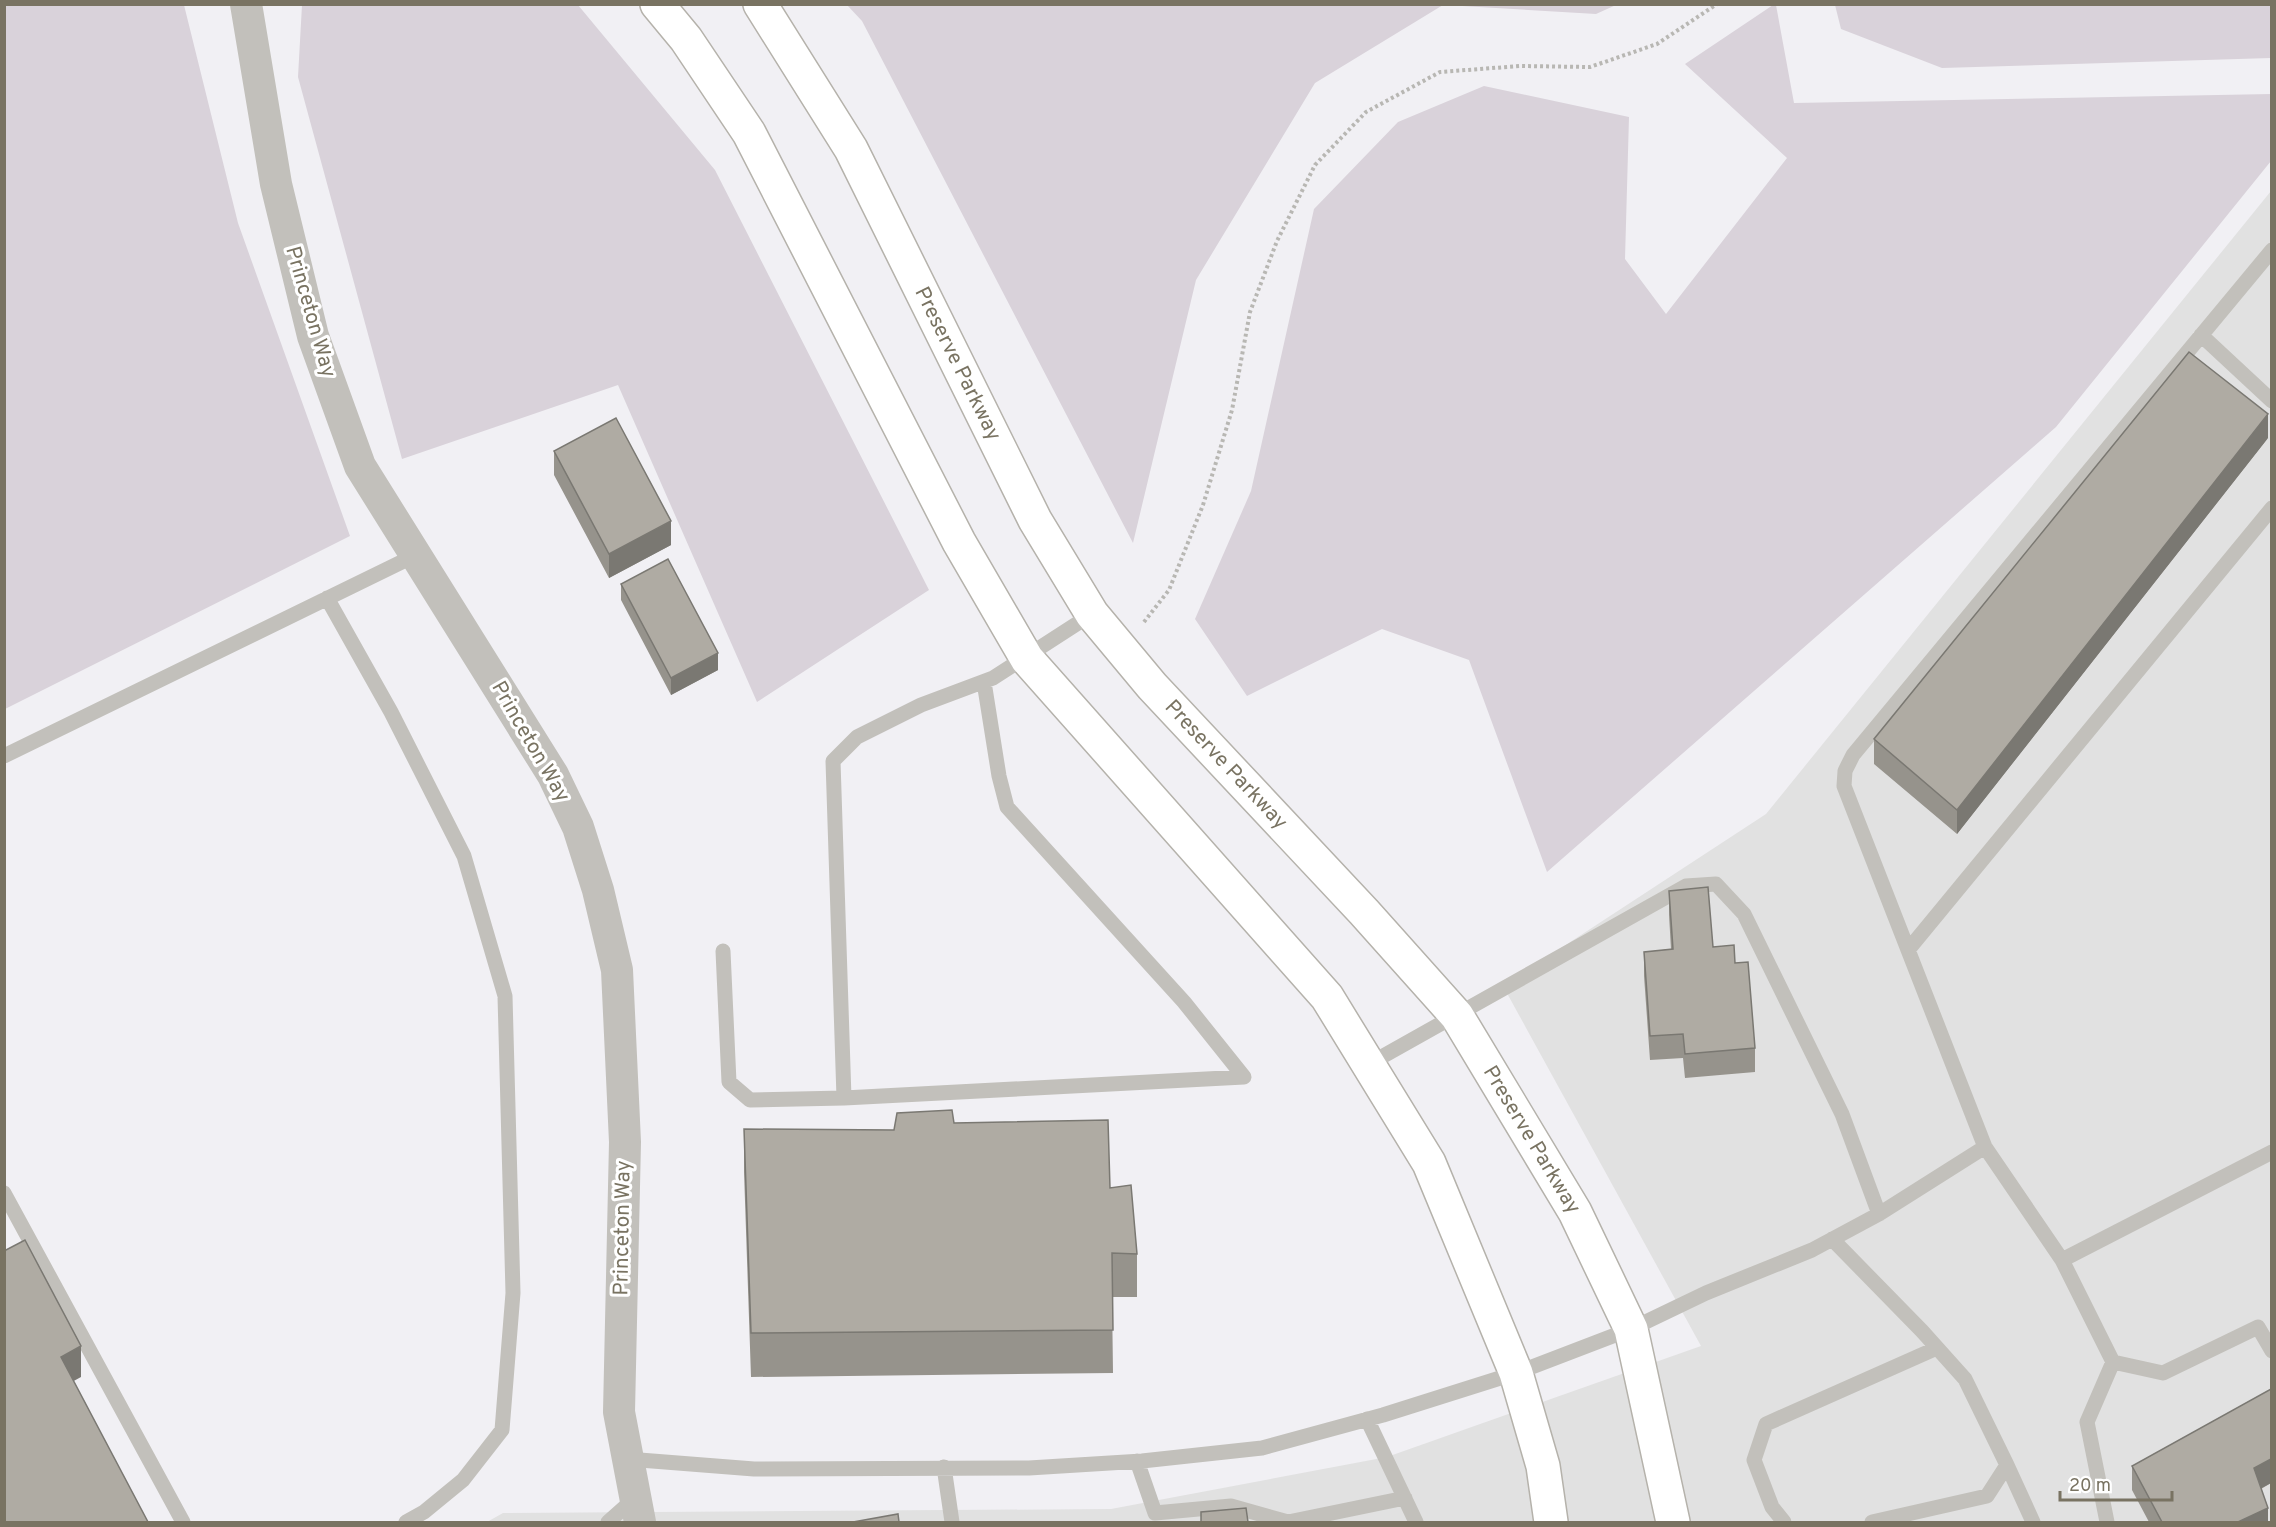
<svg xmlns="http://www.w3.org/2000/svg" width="2276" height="1527" viewBox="0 0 2276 1527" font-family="Overpass,sans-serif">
<rect width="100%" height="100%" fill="#f1f0f4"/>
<path fill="#e1e1e1" d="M2271 191V1522H487L503 1513 1111 1509 1387 1457 1701 1346 1503 986 1766 814Z"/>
<path fill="#d9d2da" d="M5 4 184 5 238 223 350 536 5 709Z
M302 5H578L715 170 929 590 757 702 618 385 402 459 298 77Z
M847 5H1443L1315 83 1196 280 1133 543 862 21Z
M1445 5 1616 4V5L1596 14Z
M1773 5H1776L1794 103 2271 94V161L2056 427 1547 872 1469 660 1382 629 1247 696 1195 619 1251 491 1314 209 1398 122 1484 86 1629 117 1625 259 1666 314 1787 158 1685 64Z
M1835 5H2271V58L1942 68 1841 29Z"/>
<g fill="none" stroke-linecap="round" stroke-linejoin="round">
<g stroke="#b5b2ab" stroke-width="36">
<g id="secondary">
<path d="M657 4 686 39 749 133 959 542 1027 659 1327 997 1429 1163 1516 1373 1543 1466 1551 1522"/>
<path id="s1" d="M760 4 851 149 1035 520 1092 614 1152 686 1364 912 1457 1016 1575 1212 1631 1329 1673 1522"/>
</g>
</g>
<path stroke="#b8b7b3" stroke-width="4" stroke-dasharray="3 3" stroke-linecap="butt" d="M1144 622 1169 590 1203 505 1232 410 1250 312 1277 241 1315 165 1366 112 1440 72 1520 66 1590 67 1657 44 1717 4"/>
<path stroke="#c2c0bb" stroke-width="15" d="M2201 335 2272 401
M327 598 391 712 464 856 505 996 513 1293 502 1430 463 1480 424 1512 406 1522
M984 682 999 776 1007 807 1184 1002 1244 1077 844 1098 833 761 857 737 921 705 993 678 1092 614
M4 756 416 555
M1908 950 2272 508
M723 951 729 1082 750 1100 844 1098
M1369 1064 1686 886 1716 884 1744 914 1842 1114 1879 1214
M1985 1147 2062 1260 2272 1152
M4 1193 183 1522
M1832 1239 1922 1331 1965 1379 2007 1465 1987 1496 1872 1522
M2062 1260 2113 1362 2087 1422 2107 1522
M2113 1362 2163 1373 2258 1327 2272 1351
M1367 1419 1416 1522
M627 1459 754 1469 1029 1468 1142 1461 1262 1448 1383 1415 1516 1373 1631 1329 1706 1293 1812 1250 1879 1214 1985 1147 1844 786 1845 771 1853 755 2272 250
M1137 1461 1155 1513 1231 1506 1288 1522 1405 1498
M2007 1465 2033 1522
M944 1467 952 1522
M608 1522 635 1498
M1784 1522 1772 1507 1754 1460 1766 1424 1937 1348"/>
<path stroke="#c2c0bb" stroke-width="32" d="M246 4 276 184 313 336 360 466 553 775 578 827 598 890 617 970 625 1142 619 1412 640 1522"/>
<use href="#secondary" stroke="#fff" stroke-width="33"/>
</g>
<path fill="#96938c" d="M2268 438 1957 834 1874 764V739Z
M554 451 671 545 609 578 554 475Z
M621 584 718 670 671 695 621 600Z
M1669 891 1713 947 1735 963 1755 1048V1072L1685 1078 1683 1058 1650 1060 1644 976V952L1671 949 1669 915Z
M954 1123 1137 1254V1297H1112L1113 1373 751 1377 744 1172V1129L894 1130Z
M2132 1466 2271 1483 2261 1489 2268 1522H2149L2132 1490Z"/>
<path fill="#7a7872" d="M2268 414V438L1957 834V810Z
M671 521V545L609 578V554Z
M718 653V670L671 695V678Z
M81 1346V1377L61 1388V1357Z
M2271 1459V1483L2254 1492V1468Z
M2268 1508V1522H2238Z"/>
<path fill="#afaba3" stroke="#7a7872" stroke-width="1.5" d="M2189 352 2268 414 1957 810 1874 739Z
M616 418 671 521 609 554 554 451Z
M668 559 718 653 671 678 621 584Z
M1708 887 1713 947 1734 945 1735 963 1748 962 1755 1048 1685 1054 1683 1034 1650 1036 1644 952 1673 949 1669 891Z
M952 1110 954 1123 1108 1120 1110 1188 1131 1185 1137 1254 1112 1253 1113 1330 751 1333 744 1129 894 1130 897 1113Z
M25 1240 81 1346 61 1357 148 1522H4V1251Z
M2271 1389V1459L2254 1468 2268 1508 2238 1522H2162L2132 1466Z
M1246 1508 1248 1522H1201V1512Z
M898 1514 899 1522H853Z"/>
<g text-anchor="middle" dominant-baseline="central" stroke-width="6" stroke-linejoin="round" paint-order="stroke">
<g font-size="21" fill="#797362" stroke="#fff">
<text transform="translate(310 312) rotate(74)">Princeton Way</text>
<text stroke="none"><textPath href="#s1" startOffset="411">Preserve Parkway</textPath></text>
<text transform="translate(530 742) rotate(60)">Princeton Way</text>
<text stroke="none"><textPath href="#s1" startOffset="897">Preserve Parkway</textPath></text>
<text stroke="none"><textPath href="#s1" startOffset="1383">Preserve Parkway</textPath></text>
<text transform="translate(623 1228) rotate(-89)">Princeton Way</text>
</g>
</g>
<rect width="2276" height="1527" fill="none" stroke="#797362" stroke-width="12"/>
<path d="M2060 1491v9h112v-9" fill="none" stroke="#797362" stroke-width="3"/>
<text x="2069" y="1491" font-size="18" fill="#797362" stroke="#ffffff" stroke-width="4.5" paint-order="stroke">20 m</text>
</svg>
